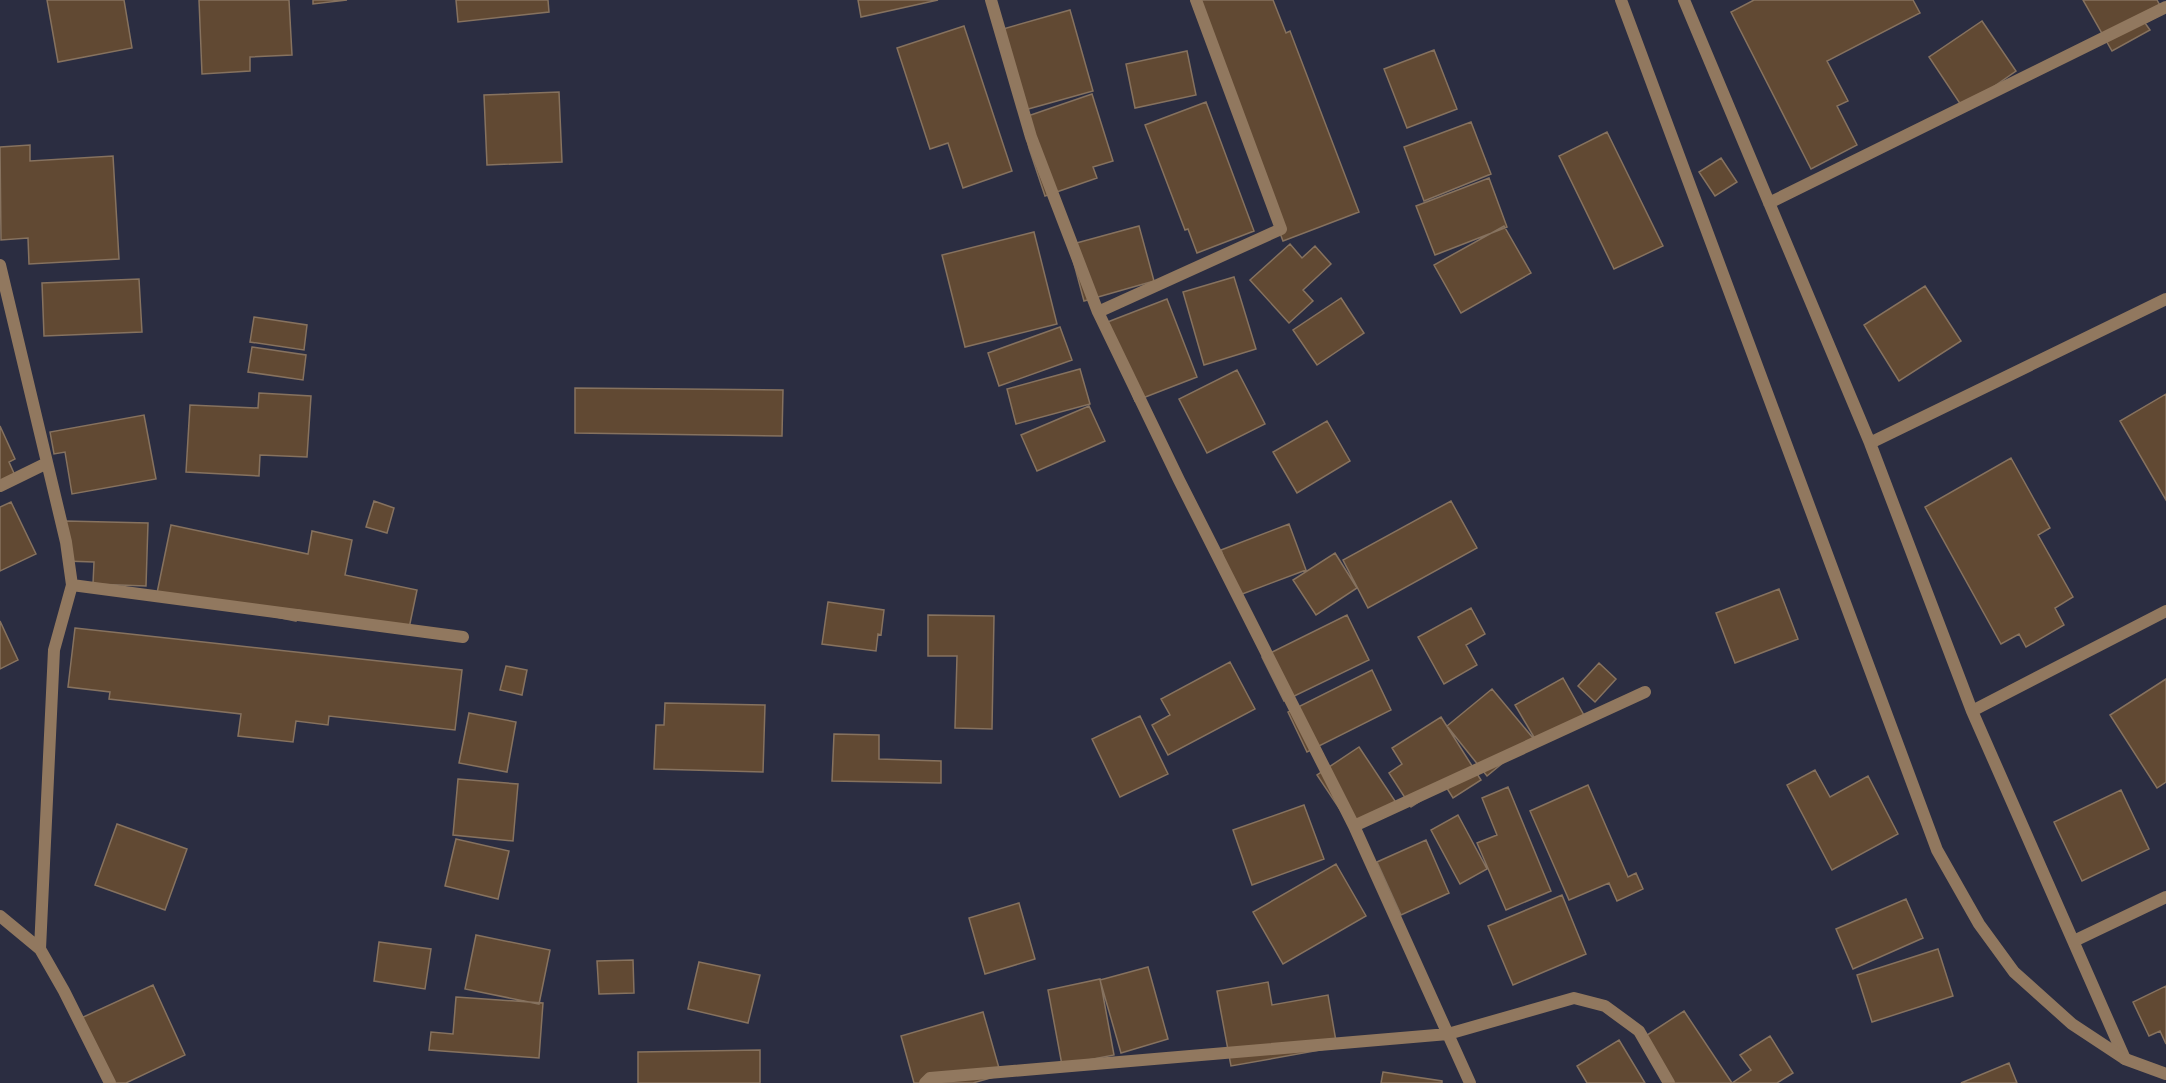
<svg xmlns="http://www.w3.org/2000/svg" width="2166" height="1083" viewBox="0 0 2166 1083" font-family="'Noto Sans',sans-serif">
<rect width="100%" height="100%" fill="#2b2d41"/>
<path fill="#614933" stroke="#86725f" stroke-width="1.5" d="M47 0H124L132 48 58 62Z
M199 0H289L292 55 250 57V71L202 74Z
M313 0H347L313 4Z
M456 0H548L549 12 458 22Z
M858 0H938L861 17Z
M1191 0H1273L1286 33 1290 31 1359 212 1283 241Z
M1754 0H1913L1920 13 1827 61 1848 101 1837 106 1857 145 1811 169 1731 12Z
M2083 0H2157L2164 13 2145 23 2150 30 2112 51Z
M1070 10 1093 91 1021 111 1003 29Z
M1982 21 2016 71 1963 108 1929 57Z
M964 26 1012 171 963 188 948 143 930 149 897 48Z
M1434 50 1457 109 1407 128 1384 69Z
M1187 51 1196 95 1135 108 1126 64Z
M559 92 562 162 487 165 484 95Z
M1092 94 1113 161 1093 167 1097 178 1045 196 1029 148 1022 118Z
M1206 102 1254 231 1197 253 1188 229 1185 230 1145 125Z
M1471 122 1491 174 1424 201 1404 147Z
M1607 132 1663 246 1614 269 1559 156Z
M30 145V161L113 156 119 259 29 264 28 238 1 240 0 147Z
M1721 158 1737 182 1715 196 1699 172Z
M1489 178 1507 227 1435 255 1416 206Z
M1139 226 1154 281 1084 301 1069 245Z
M1504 226 1531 273 1461 313 1434 265Z
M1034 232 1057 324 965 347 942 255Z
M1290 244 1302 258 1315 246 1331 264 1303 290 1313 301 1289 323 1250 280Z
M1234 277 1256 349 1204 365 1183 292Z
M139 279 142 332 44 336 42 283Z
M1925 286 1961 341 1899 381 1864 325Z
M1341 298 1364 333 1317 365 1293 330Z
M1167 299 1197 377 1135 401 1105 323Z
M254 317 307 325 304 350 250 342Z
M1060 327 1072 360 999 386 988 353Z
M252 347 306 355 303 380 248 372Z
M1080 369 1090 404 1016 424 1007 389Z
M1237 370 1265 424 1207 453 1179 399Z
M575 388 783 390 782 436 575 433Z
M259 393 311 396 307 457 260 455 259 476 186 472 190 405 258 408Z
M2166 394V500L2120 421Z
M1089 406 1105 441 1037 471 1021 435Z
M144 415 156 479 72 494 65 452 54 454 50 432Z
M1327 421 1350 461 1297 493 1273 452Z
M0 426 15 459 9 462 18 482 0 490Z
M2011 458 2050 528 2038 535 2073 597 2055 608 2064 625 2026 647 2019 634 2001 644 1925 507Z
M374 501 394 508 387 533 366 527Z
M1451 501 1477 548 1368 608 1343 560Z
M11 502 36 554 0 571V507Z
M66 521 148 523 146 586 93 584 94 562 65 561Z
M1289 524 1306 570 1237 596 1221 550Z
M171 525 308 554 312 531 352 540 345 575 417 590 408 633 298 610 296 621 157 593Z
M1335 553 1357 588 1316 615 1293 580Z
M1779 589 1798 639 1735 663 1716 613Z
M828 602 884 610 881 635 878 634 876 651 822 644Z
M1471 608 1485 634 1466 645 1477 665 1444 684 1418 637Z
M928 615 994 616 992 729 955 728 957 656H928Z
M1347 615 1369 660 1284 701 1262 657Z
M0 621 18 660 0 669Z
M75 628 462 670 455 730 329 716 328 725 296 721 293 742 238 736 241 714 109 699 110 692 68 687Z
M1230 662 1255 709 1168 755 1152 725 1170 715 1161 699Z
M1599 663 1616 679 1595 702 1578 686Z
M506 666 527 670 522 695 500 690Z
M1372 670 1391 710 1307 752 1288 712Z
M1563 678 1585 717 1538 744 1515 705Z
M2166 679V782L2157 788 2110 715Z
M1492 689 1533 738 1487 776 1447 726Z
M665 703 765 705 763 772 654 769 656 725H664Z
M469 713 516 722 507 772 459 763Z
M1140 716 1168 774 1120 797 1092 739Z
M1441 717 1481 780 1453 798 1445 785 1411 807 1389 773 1402 764 1392 748Z
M834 734 879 735V759L941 761V783L832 781Z
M1359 747 1397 804 1355 832 1317 775Z
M1815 770 1830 797 1868 776 1898 834 1832 870 1787 785Z
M458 779 518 784 513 841 453 835Z
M1588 785 1628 877 1636 873 1643 889 1617 901 1609 883 1569 900 1530 811Z
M1508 787 1551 891 1506 910 1477 843 1497 835 1482 798Z
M2121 790 2149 849 2082 881 2054 822Z
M1304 805 1324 859 1252 885 1233 830Z
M1458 815 1487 869 1460 884 1431 830Z
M117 824 187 849 165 910 95 885Z
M456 839 509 851 498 899 445 886Z
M1426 840 1449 893 1401 915 1377 862Z
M1336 864 1366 916 1283 964 1253 912Z
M1562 895 1586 954 1513 985 1488 926Z
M1906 899 1923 938 1853 969 1836 929Z
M1019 903 1035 959 985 974 969 918Z
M476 935 550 950 539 1004 465 989Z
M379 942 431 949 425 989 374 981Z
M1938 949 1953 996 1872 1022 1857 975Z
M633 960 634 993 599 994 597 961Z
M699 962 760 975 748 1023 688 1009Z
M1148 967 1168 1039 1121 1053 1100 980Z
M1100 979 1114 1055 1062 1065 1048 990Z
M1268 982 1272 1005 1328 995 1337 1047 1231 1066 1217 991Z
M153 985 185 1055 126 1083H108L79 1019Z
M2166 986V1044L2160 1031 2149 1036 2133 1002Z
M456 997 543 1003 539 1058 429 1050 431 1032 453 1034Z
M1684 1011 1732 1083 1751 1070 1740 1055 1770 1036 1793 1073 1777 1083H1669L1641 1039Z
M983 1012 1001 1075 973 1083H914L901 1036Z
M1619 1040 1645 1083H1587L1577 1066Z
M760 1050V1083H638V1052Z
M2009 1063 2017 1083H1961Z
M1383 1072 1442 1081V1083H1381Z"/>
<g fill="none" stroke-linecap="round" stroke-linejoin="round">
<path stroke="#91785f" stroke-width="12" d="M991 0 1031 137 1098 312 1179 480 1354 826 1470 1083
M1684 0 1870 443 1972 711 2125 1059
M1769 203 2166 7
M0 265 66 542 72 585 54 650 40 949
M1098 312 1281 229 1196 0
M1870 443 2166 299
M0 486 47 463
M72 585 463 637
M1972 711 2166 611
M1354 826 1645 692
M0 916 40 949 64 991 110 1083
M2074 941 2166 897
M925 1083 930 1078 1448 1034 1574 998 1605 1006 1639 1031 1669 1083"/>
<path stroke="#91785f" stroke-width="12" d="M1621 0 1937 850 1979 924 2014 972 2072 1024 2125 1059 2166 1074"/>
</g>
</svg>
